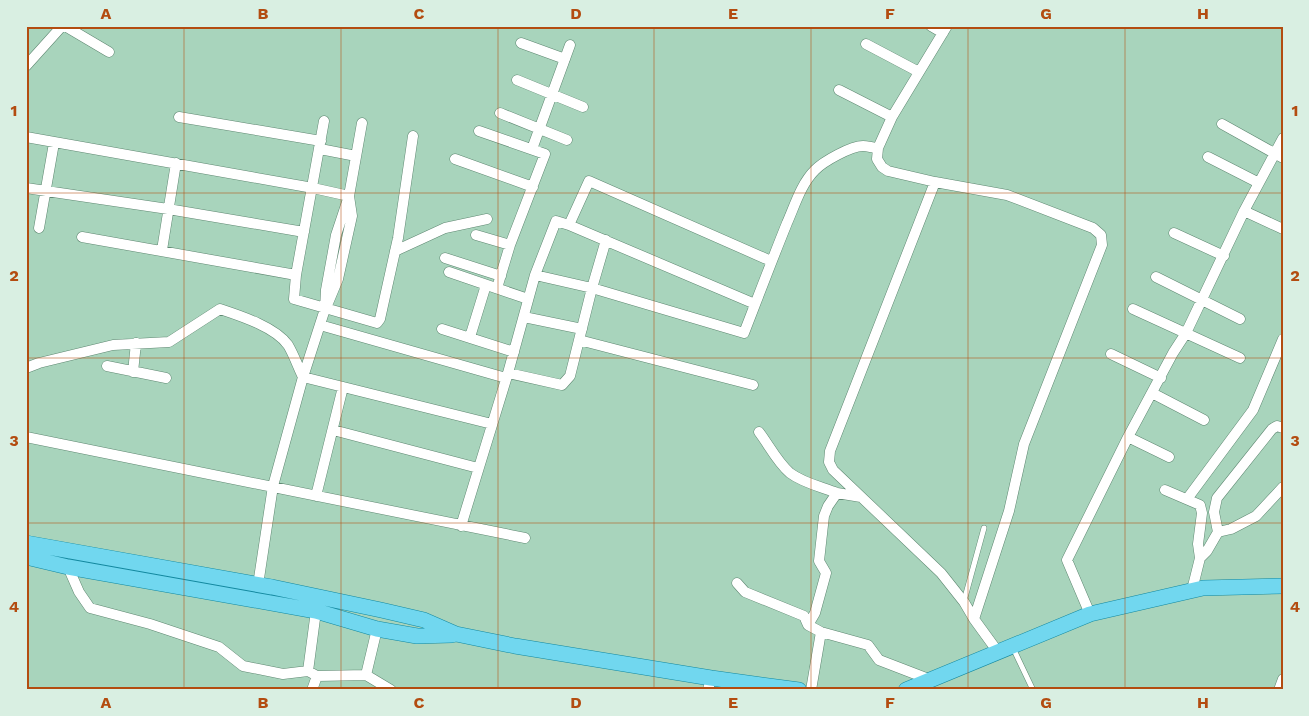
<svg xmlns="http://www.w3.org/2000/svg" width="1309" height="716" viewBox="0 0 1309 716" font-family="'Work Sans',sans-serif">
<rect width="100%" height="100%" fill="#a8d4bc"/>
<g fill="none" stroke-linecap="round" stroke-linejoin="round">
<g stroke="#5f8872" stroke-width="6">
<path id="service" d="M964 601 984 528
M1013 648 1033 690"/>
</g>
<g stroke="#5f8872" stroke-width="11">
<path id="minor" d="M65 26 109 52
M931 26 943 33
M521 43 565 59
M866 44 919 72
M26 66 62 26
M517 80 583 107
M839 90 892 117
M500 113 567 140
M179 117 321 141
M1222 124 1283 158
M479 131 545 154 510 245 497 288
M26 137 313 188 349 196 352 216 338 279 328 303
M878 148 892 117 947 26
M320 149 356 156
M532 149 570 45
M1208 157 1259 183
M455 159 533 187
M935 182 830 451 829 462 833 470 941 573 964 602 974 619 998 652
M26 188 168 209 304 232
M1244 211 1283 229
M569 225 589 181 771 261
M39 228 54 143
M1174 233 1224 256
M476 235 510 245
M82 237 296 275 294 299 377 323 380 319 398 238 413 136
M162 250 176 163
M395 251 445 228 487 219
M445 258 501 276
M449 272 528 299
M296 275 324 121
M535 275 592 288 744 333C758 297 772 260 787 223 795 205 801 184 815 170 824 161 851 146 863 146 868 146 873 148 878 148L877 159 882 167 888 171 935 182 1007 195 1093 228 1101 235 1102 245 1024 444 1009 511 974 619
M1156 277 1240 319
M1133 309 1240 358
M524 317 582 329
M320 325 506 378
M442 329 514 352
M470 337 486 285
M579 340 753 385
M1111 354 1161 378
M107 366 166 378
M26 368 39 363 113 345 169 342 220 309C241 316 275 327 288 345 294 355 298 367 303 377L492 424
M133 372 136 343
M508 373 562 385 570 376 592 288 606 240
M1152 393 1204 420
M333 430 478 468
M759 432C769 445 777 462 790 473 803 483 822 487 837 493
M26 437 525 538
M1128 437 1169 457
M1165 490 1200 505 1202 513 1198 544 1200 558 1192 590
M316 496 343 387
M861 497 837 493 828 506 824 516 819 561 826 573 815 613 808 625 821 632 868 645 879 660 931 680
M1187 499 1253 410 1283 339
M461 526 508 373 535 275 556 221 569 225 755 304
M1218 532 1214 512 1217 498 1272 429 1277 426 1283 428
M1200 558 1207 551 1218 532 1231 529 1256 516 1283 487
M68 567 79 592 90 608 150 624 219 647 243 666 283 674 308 671 317 676 366 675
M737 583 745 592 804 616 808 625
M258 585 273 486 303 377 325 309 326 290 336 235 349 196 362 123
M1090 614 1067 560 1128 437 1173 353 1186 333 1244 211 1283 138
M377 629 366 675 391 690
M308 671 316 611
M312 690 317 676
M708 690 711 678
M811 690 821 632
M1279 690 1283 679"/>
</g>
<g stroke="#13889f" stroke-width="16">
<path id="primary" d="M26 543 272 587 381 610 424 620 456 634 515 646 711 678 799 690
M26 557 68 567 316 611 377 629 417 636 452 635
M906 690 1090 614 1203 588 1283 586"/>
</g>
<use href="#service" stroke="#fff" stroke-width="5"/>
<use href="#minor" stroke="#fff" stroke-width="10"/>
<use href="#primary" stroke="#71d7ef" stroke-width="15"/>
</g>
<path fill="none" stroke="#b34c10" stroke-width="1" stroke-opacity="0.55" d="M184 26V690M341 26V690M498 26V690M654 26V690M811 26V690M968 26V690M1125 26V690M26 193H1283M26 358H1283M26 523H1283"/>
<rect width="1309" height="716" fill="none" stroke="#d9efe2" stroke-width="55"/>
<rect x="28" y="28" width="1254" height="660" fill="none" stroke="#b34c10" stroke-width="2"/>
<g font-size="16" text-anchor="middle" font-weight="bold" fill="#b34c10">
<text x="106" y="19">A</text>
<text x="263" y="19">B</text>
<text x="419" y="19">C</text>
<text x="576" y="19">D</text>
<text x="733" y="19">E</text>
<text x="890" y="19">F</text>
<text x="1046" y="19">G</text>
<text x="1203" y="19">H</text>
<text x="14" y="116">1</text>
<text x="1295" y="116">1</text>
<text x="14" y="281">2</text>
<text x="1295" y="281">2</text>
<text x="14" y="446">3</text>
<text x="1295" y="446">3</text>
<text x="14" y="612">4</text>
<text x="1295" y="612">4</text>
<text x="106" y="708">A</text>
<text x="263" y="708">B</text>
<text x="419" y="708">C</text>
<text x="576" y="708">D</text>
<text x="733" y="708">E</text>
<text x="890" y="708">F</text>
<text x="1046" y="708">G</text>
<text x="1203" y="708">H</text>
</g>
</svg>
